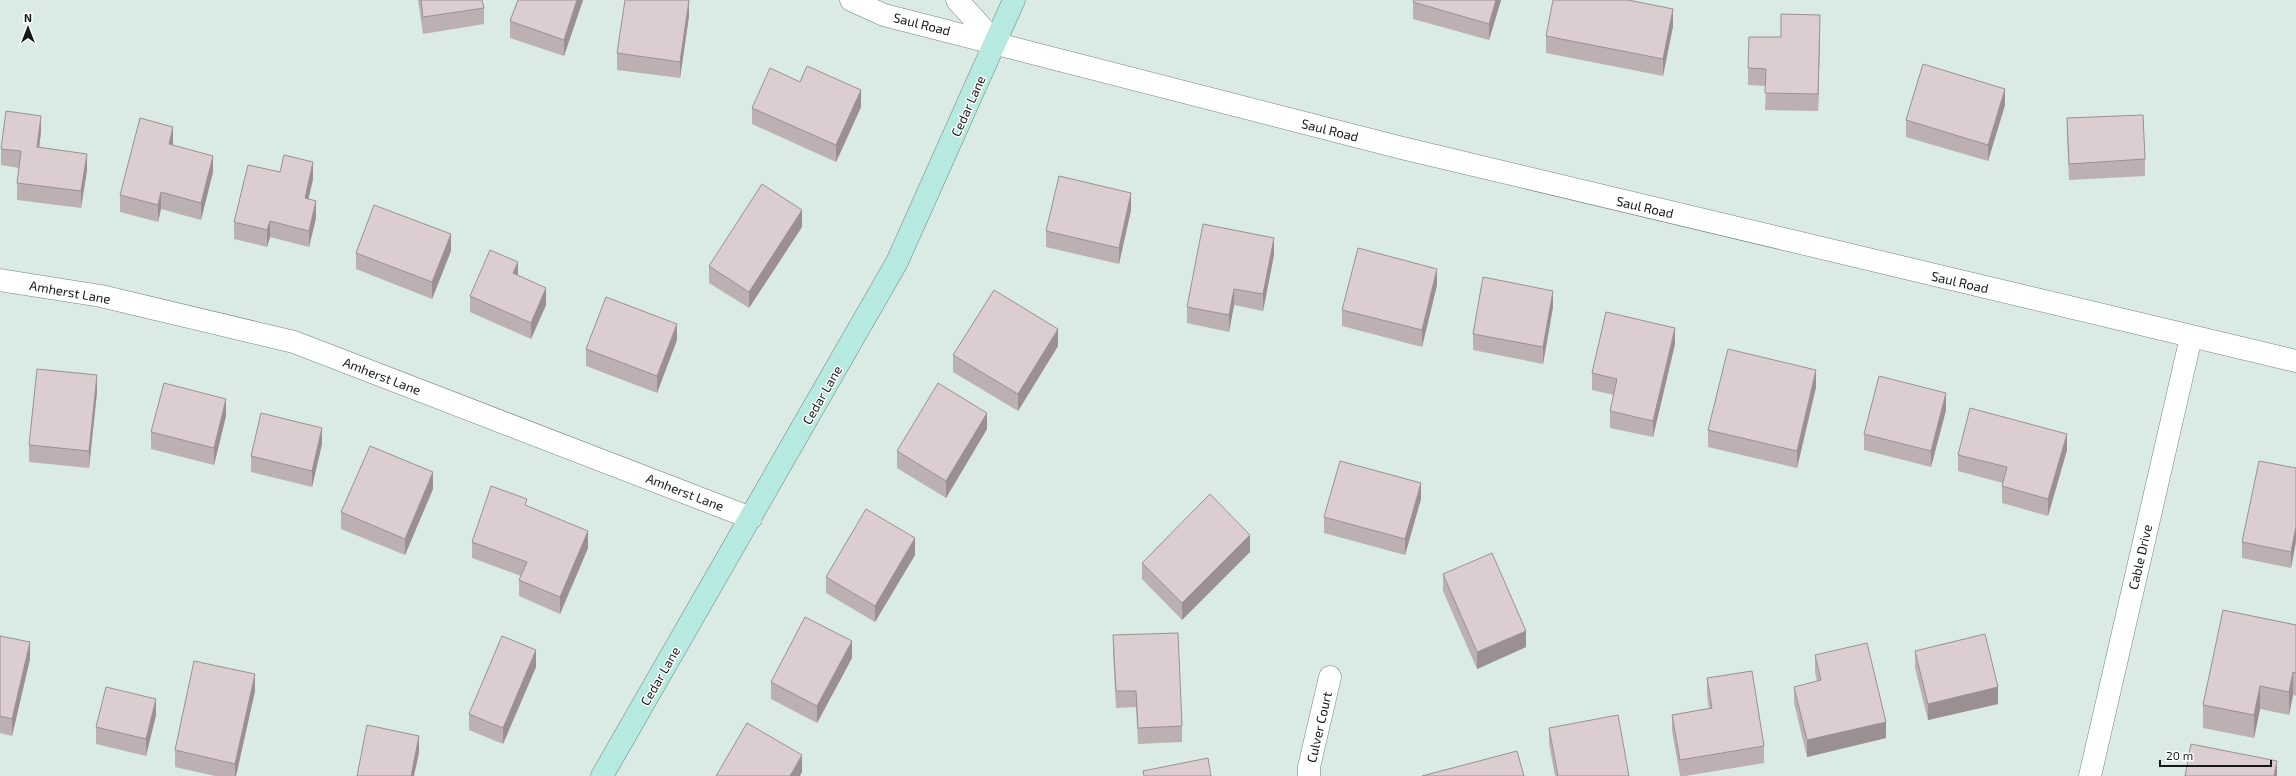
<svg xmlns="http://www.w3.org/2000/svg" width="2296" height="776" viewBox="0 0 2296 776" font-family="'Exo 2',sans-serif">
<rect width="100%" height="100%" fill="#daeae5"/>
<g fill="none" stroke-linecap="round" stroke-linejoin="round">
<g stroke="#74827e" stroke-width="23">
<path id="street" d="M851 0 884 15 1402 148 2296 361
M957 0 996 43
M0 280 101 296 294 342 751 518
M1309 776V767L1330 677
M2090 776 2191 337"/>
</g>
<g stroke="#74827e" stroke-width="23">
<path id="secondary" d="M602 776 897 262 1014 0"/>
</g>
<use href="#street" stroke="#fff" stroke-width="22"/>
<use href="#secondary" stroke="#b6e9e0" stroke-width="22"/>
</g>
<path fill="#bdb0b3" d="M418 0H482L484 8V24L423 34Z
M518 0H583L564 56 510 38V21Z
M1501 0 1489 40 1413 19V2Z
M689 16 680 78 617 70V53Z
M1673 26 1663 76 1546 53V36Z
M1820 32 1818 111 1765 110 1766 86 1748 85V68L1781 37Z
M800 82 861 107 836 162 752 124V108Z
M2005 105 1988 161 1906 137V120Z
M2067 118 2145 159V176L2069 180 2067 135Z
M41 132 39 147 87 170 81 208 17 200V183L19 168 1 165V149Z
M173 143 172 145 213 172 201 220 161 209 158 222 120 212V195Z
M280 172 313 179 308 199 316 218 309 247 270 237 267 247 234 239V222Z
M1131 210 1119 264 1046 247V231Z
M802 227 749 308 709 283V266Z
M451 251 432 299 356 269V253Z
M1274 255 1263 311 1234 305 1229 332 1187 323V307Z
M1437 285 1422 347 1342 326V310Z
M470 296 546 305 531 339 470 312Z
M1553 307 1543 364 1473 350V334Z
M677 340 657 393 586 366V349Z
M1675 344 1653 437 1610 428V411L1614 395 1592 390V373Z
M1058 346 1018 411 953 372V355Z
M1816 387 1797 468 1708 447V430Z
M97 392 89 468 29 462V445Z
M1946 410 1931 467 1864 450V434Z
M226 416 214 465 151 449V432Z
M987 429 946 498 897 468V451Z
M322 444 312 487 251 472V456Z
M2067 450 2048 516 2002 503V486L2003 483 1958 471V455Z
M2296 468 2291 568 2242 558V542Z
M433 489 405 555 341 529V512Z
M1421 499 1405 555 1324 533V517Z
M527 506 588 548 560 614 519 596V580L521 576 472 558V542Z
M1250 552 1182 620 1142 579V563Z
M915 555 875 622 826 593V577Z
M1443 574 1526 647 1477 669 1443 591Z
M2296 625V696L2293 695 2289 715 2260 709 2254 738 2203 728V705Z
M1113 635 1182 726V742L1138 744 1136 707 1116 708 1113 652Z
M0 636 30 659 12 736 0 733Z
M1915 651 1998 704 1928 720 1915 668Z
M1815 655 1886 738 1807 757 1794 703V687L1817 681 1815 672Z
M852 658 817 723 771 699V682Z
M536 667 503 744 469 730V714Z
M1707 678 1764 746V763L1685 776H1680L1672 731V715L1709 709 1707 695Z
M255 691 236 776H215L175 767V750Z
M156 715 146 756 96 744V727Z
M1549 728 1629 776H1555L1549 744Z"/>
<path fill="#9a9092" d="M577 0H583L564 56V40Z
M689 0V16L680 78V62Z
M1496 0H1501L1489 40V24Z
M1673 9V26L1663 76V59Z
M1820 15V32L1818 111V94Z
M2005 89V105L1988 161V145Z
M861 90V107L836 162V145Z
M41 116V132L37 164V147Z
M173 127V143L169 161V144Z
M87 154V170L81 208V191Z
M213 156V172L201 220V203Z
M313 162V179L305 215V198Z
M161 192V209L158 222V205Z
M1131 193V210L1119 264V248Z
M316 201V218L309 247V231Z
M802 210V227L749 308V292Z
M270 221V237L267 247V230Z
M451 234V251L432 299V282Z
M1274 238V255L1263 311V294Z
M518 262V278L513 273Z
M1437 269V285L1422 347V330Z
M546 288V305L531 339V323Z
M1234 289V305L1229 332V315Z
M1553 291V307L1543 364V347Z
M677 324V340L657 393V376Z
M1675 328V344L1653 437V421Z
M1058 329V346L1018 411V394Z
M1816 370V387L1797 468V451Z
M97 375V392L89 468V451Z
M1946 393V410L1931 467V451Z
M226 399V416L214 465V448Z
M987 413V429L946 498V481Z
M322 428V444L312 487V471Z
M2067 434V450L2048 516V499Z
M433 472V489L405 555V539Z
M1421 483V499L1405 555V539Z
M2296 526V542L2291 568V552Z
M588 531V548L560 614V597Z
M1250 535V552L1182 620V603Z
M915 538V555L875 622V606Z
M1526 631V647L1477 669V652Z
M852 641V658L817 723V706Z
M30 642V659L12 736V719Z
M536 650V667L503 744V728Z
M2293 672V695L2289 715V692Z
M255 674V691L236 776H235V764Z
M2260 686V709L2254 738V715Z
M1998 687V704L1928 720V704Z
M156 699V715L146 756V739Z
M1886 722V738L1807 757V740Z
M419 736V753L414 776H411Z
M802 755V772L800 776H790Z
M2277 761V776H2274Z"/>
<path fill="#dccdd0" stroke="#9a9092" d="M421 0H482L484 8 423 17Z
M518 0H577L564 40 510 21Z
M625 0H689L680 62 617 53Z
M1414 0H1496L1489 24 1413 2Z
M1553 0H1628L1673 9 1663 59 1546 36Z
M1781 14 1820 15 1818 94 1765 93 1766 69 1748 68 1749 37H1781Z
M1923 64 2005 89 1988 145 1906 120Z
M807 66 861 90 836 145 752 108 770 68 800 82Z
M6 111 41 116 37 147 87 154 81 191 17 183 21 151 1 149Z
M2143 115 2145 159 2069 164 2067 118Z
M140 118 173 127 169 144 213 156 201 203 161 192 158 205 120 195Z
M284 155 313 162 305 198 316 201 309 231 270 221 267 230 234 222 248 165 280 172Z
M1059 176 1131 193 1119 248 1046 231Z
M762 184 802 210 749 292 709 266Z
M374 205 451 234 432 282 356 253Z
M1203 224 1274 238 1263 294 1234 289 1229 315 1187 307Z
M1358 248 1437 269 1422 330 1342 310Z
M490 250 518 262 513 273 546 288 531 323 470 296Z
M1483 277 1553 291 1543 347 1473 334Z
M994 290 1058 329 1018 394 953 355Z
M606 297 677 324 657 376 586 349Z
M1606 312 1675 328 1653 421 1610 411 1617 379 1592 373Z
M1728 349 1816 370 1797 451 1708 430Z
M37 369 97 375 89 451 29 445Z
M1879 376 1946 393 1931 451 1864 434Z
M164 383 226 399 214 448 151 432Z
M938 383 987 413 946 481 897 451Z
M1970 408 2067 434 2048 499 2002 486 2007 467 1958 455Z
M261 413 322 428 312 471 251 456Z
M370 446 433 472 405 539 341 512Z
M1340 461 1421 483 1405 539 1324 517Z
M2259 461 2296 468V526L2291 552 2242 542Z
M491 486 527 499 525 505 588 531 560 597 519 580 527 562 472 542Z
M1210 494 1250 535 1182 603 1142 563Z
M866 509 915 538 875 606 826 577Z
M1492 553 1526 631 1477 652 1443 574Z
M2223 610 2296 625V673L2293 672 2289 692 2260 686 2254 715 2203 705Z
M805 617 852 641 817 706 771 682Z
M1178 633 1182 726 1138 728 1136 691H1116L1113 635Z
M1985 634 1998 687 1928 704 1915 651Z
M0 636 30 642 12 719 0 716Z
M502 636 536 650 503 728 469 714Z
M1867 643 1886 722 1807 740 1794 687 1821 680 1815 655Z
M194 661 255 674 235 764 175 750Z
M1752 671 1764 746 1680 760 1672 715 1712 708 1707 678Z
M106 687 156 699 146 739 96 727Z
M1618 715 1629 776H1558L1549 728Z
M747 723 802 755 790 776H716Z
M367 725 419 736 411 776H357Z
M2191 744 2277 761 2274 776H2185Z
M1517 751 1524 776H1422Z
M1208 758 1211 776H1144L1143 771Z"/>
<g text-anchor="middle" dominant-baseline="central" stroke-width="3" stroke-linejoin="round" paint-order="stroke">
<g font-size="13" fill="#131917" stroke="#fff">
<text transform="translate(922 24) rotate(14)">Saul Road</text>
<text transform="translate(968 106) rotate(-66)">Cedar Lane</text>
<text transform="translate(1330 130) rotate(14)">Saul Road</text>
<text transform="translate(1645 207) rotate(13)">Saul Road</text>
<text transform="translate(1960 282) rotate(13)">Saul Road</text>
<text transform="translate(70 292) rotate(10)">Amherst Lane</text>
<text transform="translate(382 376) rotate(21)">Amherst Lane</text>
<text transform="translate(822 395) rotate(-60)">Cedar Lane</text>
<text transform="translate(685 492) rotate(21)">Amherst Lane</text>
<text transform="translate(2140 557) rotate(-77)">Cable Drive</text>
<text transform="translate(660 676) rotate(-60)">Cedar Lane</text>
<text transform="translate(1319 727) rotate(-77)">Culver Court</text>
</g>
</g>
<g transform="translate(28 28)" stroke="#ffffff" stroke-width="3" paint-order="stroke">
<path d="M0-3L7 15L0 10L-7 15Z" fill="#131917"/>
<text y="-6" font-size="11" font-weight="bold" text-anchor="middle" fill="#131917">N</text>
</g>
<path d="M2160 760v6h111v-6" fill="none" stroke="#131917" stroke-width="2"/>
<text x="2166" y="760" font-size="12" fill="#131917" stroke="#ffffff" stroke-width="3" paint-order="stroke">20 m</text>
</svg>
